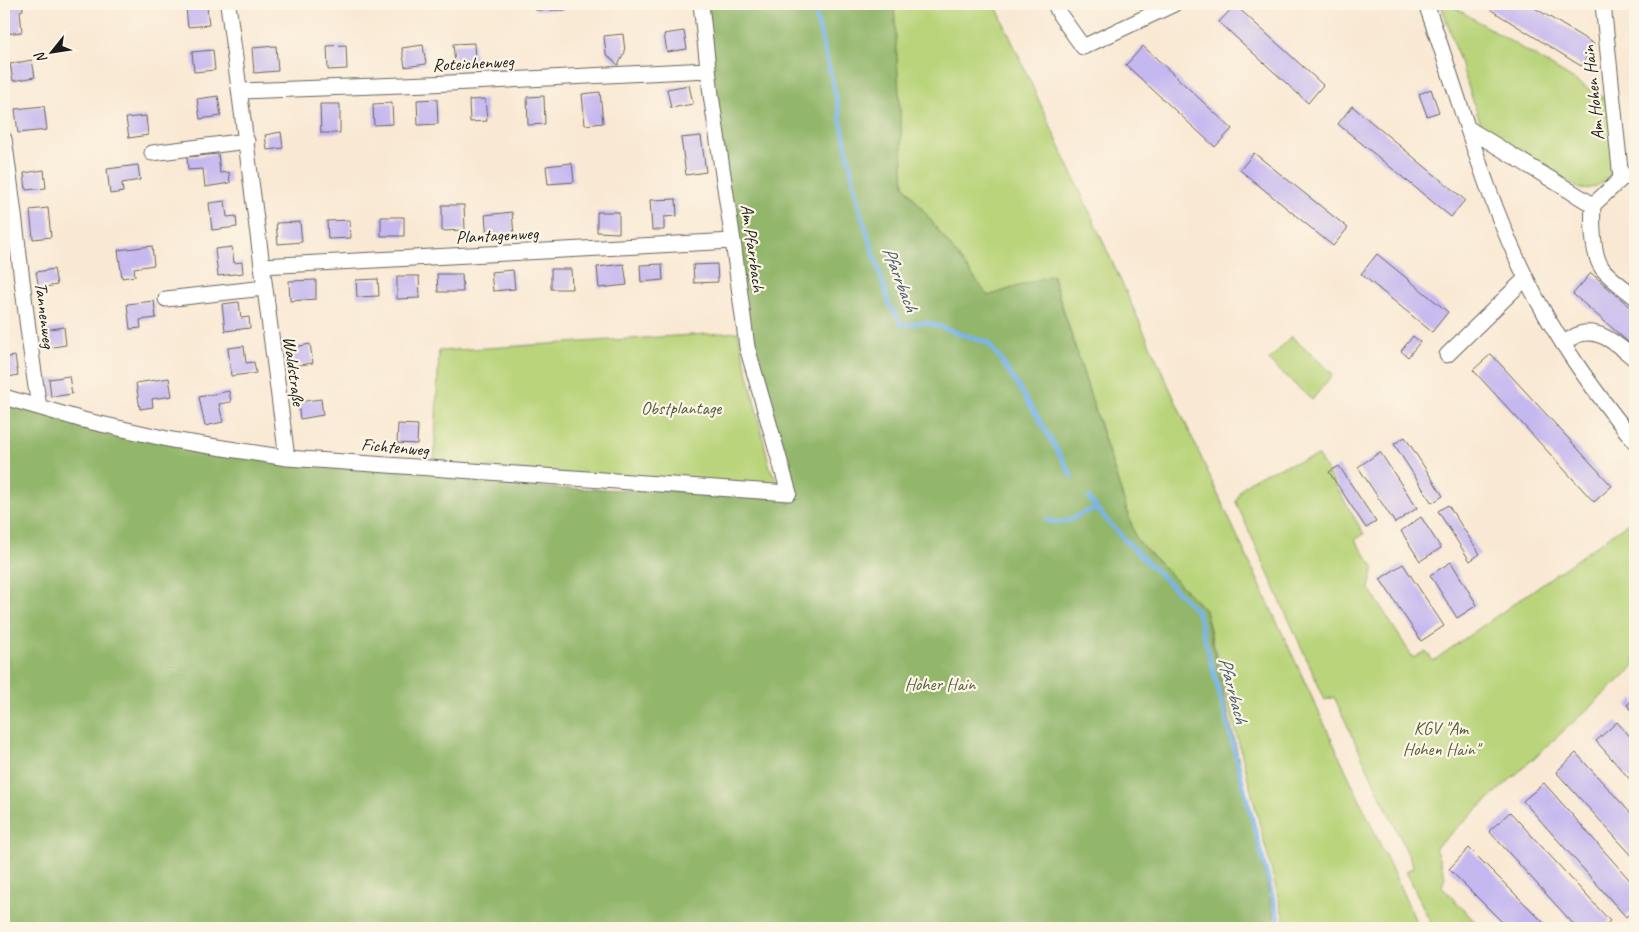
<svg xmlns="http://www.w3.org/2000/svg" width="1639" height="932" viewBox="0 0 1639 932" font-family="Caveat,sans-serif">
<rect width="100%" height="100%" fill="#fcf5e5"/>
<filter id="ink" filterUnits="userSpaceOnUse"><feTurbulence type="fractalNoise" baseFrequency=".02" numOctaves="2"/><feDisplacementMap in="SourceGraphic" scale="10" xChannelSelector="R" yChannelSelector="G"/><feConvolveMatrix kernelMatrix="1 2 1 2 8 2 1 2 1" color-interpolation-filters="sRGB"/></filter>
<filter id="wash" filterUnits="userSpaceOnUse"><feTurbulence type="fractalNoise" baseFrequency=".0096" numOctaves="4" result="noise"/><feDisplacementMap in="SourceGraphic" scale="20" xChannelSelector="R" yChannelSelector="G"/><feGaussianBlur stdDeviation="1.12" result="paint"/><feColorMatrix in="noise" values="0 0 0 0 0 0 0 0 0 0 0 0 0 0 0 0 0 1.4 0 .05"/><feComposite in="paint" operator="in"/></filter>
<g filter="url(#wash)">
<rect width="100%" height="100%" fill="#f9e9d4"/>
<path fill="#b9d47a" stroke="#6a784b" d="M894 4H995L1220 499 1419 928H1286L1205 610 1136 539 1053 276 988 296 904 185Z
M1441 4H1449L1604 98 1608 105C1610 123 1615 148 1614 165 1613 179 1594 190 1581 189L1492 136 1482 128Z
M738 332 770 468 782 489 434 464 439 351Z
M1291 336 1333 374 1312 400 1269 361Z
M1318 456 1364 534 1355 540 1374 567 1369 588 1413 658 1426 651 1433 661 1635 518V666L1435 848 1445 875 1442 887 1481 928H1433L1406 871 1414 867 1334 697 1325 700 1236 502C1238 497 1239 491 1242 488 1262 469 1293 464 1318 456Z"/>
<path fill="#92b66a" stroke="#576943" d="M701 4H894L904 185 988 296 1052 275 1136 539 1205 610 1277 928H4V398L172 440 430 469 548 488 789 493 747 347Z"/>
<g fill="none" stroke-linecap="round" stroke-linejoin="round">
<path stroke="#79b5eb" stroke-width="4.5" d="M813 4 834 88 859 207 890 306 902 325C912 325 919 321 929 323L988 343 1001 360 1037 416 1072 476
M1089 498C1121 541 1162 574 1198 613L1281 928
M1046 520C1052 521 1058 523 1063 522 1077 519 1083 509 1098 510"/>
</g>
<g id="blocks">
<path fill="#c5b7f0" d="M4 4H22L23 10 20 11 22 32 6 34Z
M535 4H565V10H535Z
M1484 4H1528L1594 44 1581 66 1483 5Z
M1235 5 1323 85 1308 103 1219 22Z
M207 6 209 25 188 27 186 8Z
M684 31 687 49 667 52 664 34Z
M623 34 625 52 618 65 606 54 604 36Z
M474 43 475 63 455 64 453 44Z
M346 45 347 69 328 70 327 46Z
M423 45 426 64 405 67 402 48Z
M276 46 278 71 254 73 252 48Z
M1143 46 1232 129 1215 147 1126 65Z
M213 50 215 70 194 72 192 52Z
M32 60 35 77 13 81 10 64Z
M689 85 693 104 671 108 667 89Z
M1431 89 1439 112 1427 116 1419 94Z
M600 92 603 123 585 125 582 94Z
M218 96 221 116 200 119 197 99Z
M544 96 545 124 528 125 527 97Z
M437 99 438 124 418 125 417 100Z
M485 99 487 121 470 122 469 100Z
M392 103 393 124 374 125 373 104Z
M320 104H340V133H321Z
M44 106 47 130 18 133 15 109Z
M1352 106 1465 200 1451 217 1338 124Z
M146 116 148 135 129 138 126 118Z
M281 132 283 148 267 150 265 135Z
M701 136 706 172 686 175 681 138Z
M1254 153 1348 228 1333 246 1240 170Z
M218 154 220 173 229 172 230 183 205 187 203 169 188 170 187 157Z
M572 163 574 182 548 184 546 166Z
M138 165 140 180 122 183 123 192 110 194 107 169Z
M44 170 46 188 26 190 24 173Z
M676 199 677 216 664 217V230H652L650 200Z
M225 201 227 217 236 216 237 227 212 230 209 203Z
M442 205H464L465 230 442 231Z
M48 208 51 237 33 239 30 210Z
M512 212 514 235 487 238 485 215Z
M597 212H619V233L597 232Z
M381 217H404V236H381Z
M350 220 351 238 328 239 327 221Z
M300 222 302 242 278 244 276 223Z
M152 246 154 265 134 268 135 276 122 278 118 250Z
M232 247 234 263 242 262 243 273 218 276 215 249Z
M1377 254 1448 312 1432 332 1361 274Z
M624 264 627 285 599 288 597 267Z
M662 264 663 280 641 282 640 265Z
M717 264 718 282 694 283 693 265Z
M54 269 57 285 39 288 36 272Z
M551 269H571L572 289H551Z
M513 270 515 289 493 291 491 272Z
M1591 273 1635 311V348L1573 294Z
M437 274H462L463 292H438Z
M397 276H419L420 298 397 299Z
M378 279 379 296 357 297 356 280Z
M316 280V299L290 301 289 281Z
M154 301 156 318 140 320 141 328 130 329 127 304Z
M239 302 241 318 249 317 250 328 225 331 222 304Z
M64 327 66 345 47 348 44 330Z
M1413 336 1420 342 1408 357 1401 351Z
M310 344 313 363 293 366 290 348Z
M244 346 246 363 254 362 256 373 231 376 228 348Z
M1491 354 1612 486 1594 502 1473 370Z
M15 356 18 375 4 378V358Z
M69 376 72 394 51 397 49 379Z
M169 378 172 396 152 399 153 407 140 409 136 383Z
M229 391 231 402 219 404 223 422 205 426 199 397Z
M321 399 323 415 300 419 298 402Z
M398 424 418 425 417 444 397 443Z
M1405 437 1443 496 1432 503 1394 444Z
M1380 452 1417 508 1395 523 1358 467Z
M1339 466 1376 522 1366 528 1329 472Z
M1448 505 1480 554 1470 561 1438 511Z
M1421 517 1441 548 1420 561 1401 531Z
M1451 562 1477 605 1457 618 1430 575Z
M1403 564 1444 626 1421 641 1380 579Z
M1635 698V714L1627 705Z
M1617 722 1635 742V785L1596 741Z
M1576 753 1635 818V859L1556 772Z
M1544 783 1635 886V908L1626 917 1523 801Z
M1510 812 1610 921 1602 928H1577L1489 831Z
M1469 848 1549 928H1508L1449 869Z"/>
</g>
</g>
<g filter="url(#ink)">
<use href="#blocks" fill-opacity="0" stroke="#69645c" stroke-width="1"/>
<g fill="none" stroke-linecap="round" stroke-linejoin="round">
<g stroke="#69645c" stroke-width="17">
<path id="street" d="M228 4 287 458
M1055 4 1060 15 1083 47 1174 4
M1426 4C1459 95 1483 191 1526 278 1555 338 1594 391 1635 442
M1603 4 1621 179
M240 91 429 84 708 70
M1469 129 1593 205
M4 139C17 228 25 318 39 407
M152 153 247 141
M1635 174 1621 179 1593 205C1592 221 1592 254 1602 268 1609 278 1626 289 1635 297
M262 266 733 241
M166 299 264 288
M1563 344C1568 340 1574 336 1580 334 1601 328 1620 347 1635 359
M1447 355 1526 278
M4 397 83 420 172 440 287 458 789 493 747 347 733 241 711 95 701 4"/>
</g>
<use href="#street" stroke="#fff" stroke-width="15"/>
</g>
</g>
<g text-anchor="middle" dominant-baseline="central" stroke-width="4.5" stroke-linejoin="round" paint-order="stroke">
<g font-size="18" fill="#1c1c1c" stroke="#fcf5e5">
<text transform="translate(473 63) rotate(-3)">Roteichenweg</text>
<text transform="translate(1593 93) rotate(-96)">Am Hohen Hain</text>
<text transform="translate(497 235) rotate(-3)">Plantagenweg</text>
<text transform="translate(753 248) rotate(82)">Am Pfarrbach</text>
<text transform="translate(45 315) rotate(83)">Tannenweg</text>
<text transform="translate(294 371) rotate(82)">Waldstraße</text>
<text transform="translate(395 447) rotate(5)">Fichtenweg</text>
</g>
<g font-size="18" fill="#535c3d" stroke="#fcf5e5">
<text x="681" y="408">Obstplantage</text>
<text x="940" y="684">Hoher Hain</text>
<text x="1441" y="728">KGV "Am<tspan x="1441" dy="21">Hohen Hain"</tspan></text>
</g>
<g font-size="19" font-style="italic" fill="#41596f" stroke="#fcf5e5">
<text transform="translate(900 279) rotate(69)">Pfarrbach</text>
<text transform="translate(1233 690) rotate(75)">Pfarrbach</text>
</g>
</g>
<rect width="1639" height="932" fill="none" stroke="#fcf5e5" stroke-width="20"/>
<g transform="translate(52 52) rotate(240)" stroke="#fcf5e5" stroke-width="4" paint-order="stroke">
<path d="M0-4L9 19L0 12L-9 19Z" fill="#1c1c1c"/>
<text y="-8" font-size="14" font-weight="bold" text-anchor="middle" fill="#1c1c1c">N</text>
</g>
</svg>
